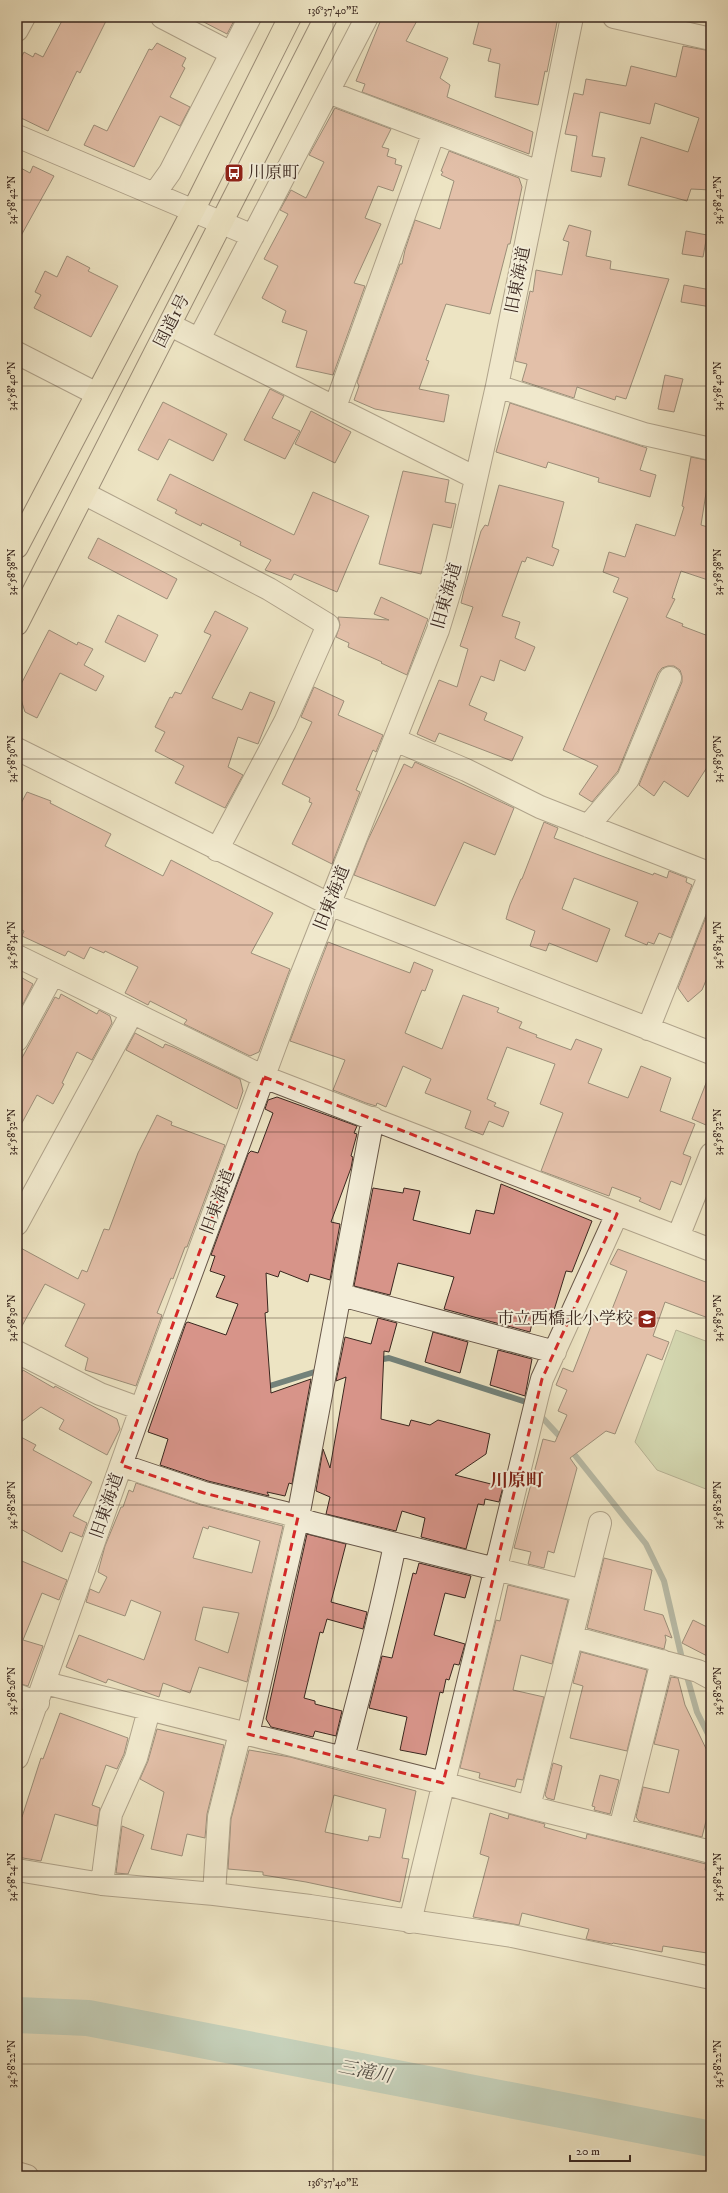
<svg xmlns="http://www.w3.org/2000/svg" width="728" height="2193" viewBox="0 0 728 2193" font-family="'IM FELL DW Pica','Noto Serif JP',serif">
<rect width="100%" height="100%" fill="#ede4c3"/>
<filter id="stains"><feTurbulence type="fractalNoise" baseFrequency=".005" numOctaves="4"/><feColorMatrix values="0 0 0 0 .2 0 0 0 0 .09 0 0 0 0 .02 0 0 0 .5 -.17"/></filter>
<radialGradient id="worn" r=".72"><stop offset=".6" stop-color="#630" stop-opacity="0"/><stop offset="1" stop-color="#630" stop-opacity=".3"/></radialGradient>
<path fill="#b3c598" stroke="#76765c" d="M676 1330 711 1343V1491L657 1470 635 1442Z"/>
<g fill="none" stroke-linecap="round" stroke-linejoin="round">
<path stroke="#73827a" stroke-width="6" d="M377 1360 389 1358 526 1402 530 1405
M263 1388 321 1370
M538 1413 563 1440
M570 1449 646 1544 664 1581 683 1663
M686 1673 697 1712 711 1740"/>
<path stroke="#99beb6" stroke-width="36" d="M17 2015 88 2018 711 2139"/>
</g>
<path fill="#d79489" stroke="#3a271f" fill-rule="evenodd" d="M64 17H108L80 73 77 71 48 131 17 116V66L24 52 33 57 35 53 43 57Z
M194 17H236L227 34Z
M382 17H419L406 41 448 58 440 78 450 85 447 97 533 132 529 154 362 92 365 84 356 81Z
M480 17H558L547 72 545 71 538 105 495 97 500 64 488 61 491 49 473 44Z
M157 43 186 58 182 66 185 68 170 97 190 107 180 126 160 116 134 167 84 145 94 125 107 131 149 49 152 50Z
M683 46 711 51V190L691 189 687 201 628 185 641 137 688 152 699 118 655 103 650 124 600 112 592 156 605 158 601 177 571 171 577 136 565 134 574 93 583 95 586 79 626 86 631 66 676 77Z
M335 108 391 129 382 147 389 149 387 156 396 159 395 164 402 166 393 191 378 186 365 218 381 224 354 283 365 286 333 375 296 367 307 331 282 322 286 311 262 298 278 266 264 259 288 214 280 210 291 190 306 198 324 162 309 155Z
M449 151 519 178 522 187 510 244H508L490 314 446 304 426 360 429 361 419 389 449 395 444 422 375 409 354 400 359 386 357 382 400 264H402L405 250 415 220 440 229 454 181 441 175 443 172 441 171Z
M17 166 30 173 33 166 54 176 17 243Z
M569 225 591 231 586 256 611 261 610 269 669 279 626 399 616 396 615 400 577 387 574 398 522 381 527 364 515 361 530 291 533 292 536 270 562 275 569 242 563 240Z
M686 231 707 235 703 257 682 254Z
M67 256 90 268 88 271 118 286 91 337 34 308 41 295 35 292 45 271 57 277Z
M684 285 711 290V307L681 302Z
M665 375 683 379 674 412 658 409Z
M270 389 284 396 272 418 300 431 285 459 244 440Z
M163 402 227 434 213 461 169 439 158 460 138 450Z
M510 403 647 448 640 470 656 475 650 497 598 482 599 478 548 462 546 468 496 452Z
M311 411 351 432 335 463 295 444Z
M691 457 711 461 701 525 711 528V581L681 571 672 598 675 599 666 617 683 624 682 626 711 637V761L688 797 664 781 654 796 639 785 682 682V676L680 670 674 666H668L662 668 658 673 618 771 592 802 579 794 598 766 563 750 628 598 613 592 619 578 603 572 609 552 625 557 636 524 675 536 684 507 682 506Z
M403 471 449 480 445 502 456 504 451 528 433 524 421 574 379 564Z
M170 474 294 535 313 492 369 516 337 592 294 574 291 580 265 570 271 560 240 545 241 542 202 523 201 526 175 513 177 510 157 500Z
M499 485 564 502 552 547 559 550 553 566 527 557 525 562 522 561 502 616 520 622 515 638 535 647 525 671 500 660 494 681 481 676 469 705 487 713 484 720 523 737 512 761 439 733 435 742 417 734 439 680 457 687 468 649 460 646 473 607 461 603 464 590 481 531 485 525 488 526Z
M98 538 177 579 167 599 88 558Z
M381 597 428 619 407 675 381 663 382 662 348 647 349 643 336 637 340 625 338 617 389 620 374 614Z
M215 611 248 628 212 698 242 710 250 692 275 702 258 744 238 737 228 767 243 775 225 808 175 783 184 766 155 751 165 732 155 727 170 697 172 698 175 692 181 694 211 635 204 632Z
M118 615 158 635 145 662 105 642Z
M49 630 77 645 78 642 93 649 84 665 104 676 96 691 60 673 37 718 25 712 18 690Z
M314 687 344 701 338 715 383 735 376 752 373 750 356 790 360 792 332 864 292 844 312 803 309 802 310 798 282 784 312 722 301 717Z
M415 762 514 808 495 855 464 842 435 906 354 875 367 842 404 764 412 768Z
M27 792 51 801 50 803 111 834 105 846 163 876 171 860 273 913 251 953 290 969 259 1052 250 1056 184 1024 187 1020 150 1001 148 1005 125 993 138 967 105 951 104 953 90 947 84 959 68 951 65 956 22 936 24 931 17 927V811Z
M544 822 558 828 554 838 599 855 653 875 654 873 667 878 669 871 687 878 686 882 692 885 671 938 659 933 654 944 648 942 647 945 625 936 638 902 574 878 562 909 610 929 597 962 549 943 546 951 530 946 535 931 506 919 510 905 521 879H522Z
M706 917 711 919V979L707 978 702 990 688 1002 678 988Z
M328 942 410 973 414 962 433 970 425 991 422 990 405 1033 442 1049 463 995 499 1008 497 1012 522 1022 519 1028 537 1035 536 1037 571 1050 576 1039 602 1049 588 1083 628 1098 641 1066 671 1078 660 1111 695 1124 683 1154 691 1157 681 1185 671 1181 660 1210 639 1201 641 1198 612 1187 609 1196 541 1171 563 1113 540 1104 555 1064 507 1047 487 1099 496 1103 494 1106 509 1112 503 1127 489 1121 483 1135 465 1128 471 1111 425 1093 431 1079 403 1066 386 1107 377 1103 376 1106 366 1103 333 1090 345 1060 290 1041Z
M17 975 33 984 23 1004 17 1001Z
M61 994 97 1014 99 1010 110 1016 112 1023 92 1060 77 1052 62 1083 64 1084 53 1104 37 1095 17 1132V1067L55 997 59 999Z
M135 1033 163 1048 165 1044 173 1047 240 1079 243 1091 237 1109 126 1050Z
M710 1073 711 1113 706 1125 692 1119Z
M277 1097 357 1126 354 1133 357 1134 351 1156 353 1157 351 1168 331 1222 340 1224 330 1280 310 1274 308 1282 280 1271 278 1277 266 1273 268 1312 265 1313 271 1393 311 1379 292 1484 289 1483 285 1496 267 1492 269 1496 208 1481 160 1465 168 1439 148 1432 186 1323 188 1322 226 1335 238 1304 216 1297 225 1276 210 1271 215 1256 211 1255 248 1154 251 1151 258 1153 273 1113 265 1109 268 1100Z
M157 1115 172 1122 171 1125 225 1145 187 1247H185L173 1279 171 1278 157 1313 162 1315 136 1386 85 1370 88 1358 65 1346 85 1304 45 1284 17 1335V1246L78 1279 82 1270 87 1272 104 1229 109 1230 138 1153Z
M501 1184 592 1221 572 1272 566 1271 551 1320 534 1315 530 1332 444 1309 454 1277 398 1263 390 1295 354 1286 373 1188 403 1193 404 1188 420 1191 413 1220 470 1234 476 1210 494 1214Z
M618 1249 711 1284V1319L665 1302 653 1336 669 1342 662 1360 647 1354 615 1434 606 1431 570 1458 577 1468 554 1553 548 1551 544 1568 528 1564 531 1552 514 1548 543 1439 555 1442 567 1415 558 1411 567 1390 556 1385 563 1368 573 1372 595 1316 598 1317 600 1313 609 1317 627 1271 610 1264Z
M378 1318 397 1323 389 1352 384 1351 381 1419 409 1426 411 1420 430 1425 438 1420 490 1434 486 1454 455 1475 503 1487 499 1502 485 1499 484 1505 478 1504 466 1549 421 1537 425 1518 402 1511 396 1531 326 1514 330 1497 316 1491 323 1449 330 1468 346 1377 336 1381 345 1337 371 1344Z
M433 1332 468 1342 460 1373 425 1362Z
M498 1350 532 1359 525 1396 490 1385Z
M17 1369 22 1372 23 1370 54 1388 55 1386 117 1419 120 1429 107 1455 59 1429 64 1420 41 1407 17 1425Z
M17 1435 36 1445 33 1450 92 1482 73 1516 87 1523 82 1537 70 1532 62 1552 17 1527Z
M136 1483 201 1505 283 1526 247 1682 199 1667 190 1693 163 1683 159 1697 108 1679 106 1683 66 1667 79 1635 144 1660 161 1612 131 1600 125 1616 86 1602 90 1589 99 1593 107 1577 98 1572 105 1546 121 1507H123L129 1490 133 1492ZM209 1526 260 1541 252 1573 193 1558 203 1527 208 1529ZM203 1607 239 1613 228 1653 195 1640Z
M307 1534 346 1544 331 1602 367 1612 363 1629 327 1619 323 1633 320 1632 304 1698 315 1701V1704L342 1711 336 1736 315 1731 313 1737 271 1727 266 1719Z
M604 1558 652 1570 644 1610 663 1615 672 1638 665 1635 666 1640 664 1649 587 1628Z
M17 1559 67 1580 59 1600 42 1593 23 1640 43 1646 28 1686 17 1683Z
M419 1563 471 1576 465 1598 445 1593 434 1635 465 1644 459 1665 454 1664 449 1680 446 1679 443 1693 440 1692 426 1755 400 1750 407 1717 369 1708 382 1656 392 1658 413 1573 416 1574Z
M508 1585 568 1600 552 1664 521 1655 513 1690 544 1697 523 1780 517 1779 515 1787 479 1778 480 1773 460 1768 496 1620 500 1621Z
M693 1620 711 1629V1658L682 1643Z
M581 1652 647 1670 627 1751 570 1738 583 1686 573 1683Z
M671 1677 678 1678 685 1705 711 1759V1814L708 1813 702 1837 639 1821 636 1817 643 1787 669 1793 679 1750 654 1744Z
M60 1713 128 1738 124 1754 117 1769 106 1765 92 1805 100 1808 97 1826 55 1814 41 1861 17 1857V1815L22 1817 41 1758 43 1759Z
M157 1729 224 1745 207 1814 205 1838 187 1834 182 1856 151 1849 164 1792 140 1779 148 1761Z
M249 1750 290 1757 416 1791 402 1858 409 1859 400 1902 306 1882 263 1875V1872L228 1869 231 1819ZM334 1795 386 1809 380 1838 369 1836 368 1841 325 1832Z
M553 1763 562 1766 554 1800 547 1798 545 1795Z
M600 1775 619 1780 610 1814 594 1810 595 1807 592 1806Z
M490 1813 508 1819 509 1814 545 1824 544 1827 586 1839 587 1834 706 1864 705 1870 711 1872V1949L708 1948 707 1953 663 1946 662 1952 613 1943 612 1944 586 1939 589 1929 522 1913 519 1925 473 1917 489 1857 480 1854Z
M122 1826 144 1835 128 1874 116 1873Z"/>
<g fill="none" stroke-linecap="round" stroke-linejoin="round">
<g stroke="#675648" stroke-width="24">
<path id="minor" d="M162 17 231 53
M614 17 711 39
M17 30 24 17
M328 92 539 172
M17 136 253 236
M155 193 170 172 250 17
M170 325 476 478
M199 339 367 17
M17 353 97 394
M497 386 644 434 711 449
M335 407 434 132
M85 494 269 589 328 625 285 722 217 850
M395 740 466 770 540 807 711 874
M17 749 329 904 711 1053
M588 826 628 779 670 678
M17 956 264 1077 711 1250
M648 1029 710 874
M17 1040 53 974
M17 1224 132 1013
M678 1237 711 1154
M341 1295 555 1352
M17 1352 100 1394 141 1409
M121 1465 204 1493 285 1513 312 1523 583 1591
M572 1637 698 1671 711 1678
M45 1683 443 1783 529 1807 711 1852
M17 1695 38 1703
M248 1734 298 1517 373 1118
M17 1758 141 1409 299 981 438 630 453 581 497 386 572 17
M343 1758C361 1686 381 1616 395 1544
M529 1807 600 1523
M620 1829 662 1661
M17 1870 102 1884 214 1894 310 1906 512 1936 711 1978
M102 1884 111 1814 136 1758 149 1710
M214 1894 219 1817 240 1733
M410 1922 538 1394 542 1379 617 1214
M17 2173 27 2176"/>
</g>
<g stroke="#3a271f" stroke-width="24">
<path id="highway" d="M17 547 194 209 290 17
M17 624 326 17"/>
</g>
<use href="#minor" stroke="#f3edd8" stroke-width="22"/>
<use href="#highway" stroke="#ede4c3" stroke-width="22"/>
</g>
<path d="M0 0H728V2193H0ZM264 1077 617 1214 542 1379 443 1783 248 1734 298 1517 204 1493 121 1465Z" fill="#ede4c3" fill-opacity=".55" fill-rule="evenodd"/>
<path fill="none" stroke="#d62828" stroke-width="3" stroke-dasharray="8 5" stroke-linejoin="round" d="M264 1077 617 1214 542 1379 443 1783 248 1734 298 1517 204 1493 121 1465Z"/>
<path fill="none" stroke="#3a271f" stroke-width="1" stroke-opacity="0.45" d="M333 17V2176M17 200H711M17 386H711M17 572H711M17 759H711M17 945H711M17 1132H711M17 1318H711M17 1505H711M17 1691H711M17 1877H711M17 2064H711"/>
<defs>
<g id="bus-square" transform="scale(1)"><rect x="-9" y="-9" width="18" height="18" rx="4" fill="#8f2418" stroke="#f3edd8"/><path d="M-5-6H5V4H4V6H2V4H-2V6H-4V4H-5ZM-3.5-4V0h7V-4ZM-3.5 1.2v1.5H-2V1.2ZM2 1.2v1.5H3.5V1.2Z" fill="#fff"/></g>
<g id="school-square" transform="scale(1)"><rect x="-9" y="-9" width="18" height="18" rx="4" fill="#8f2418" stroke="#f3edd8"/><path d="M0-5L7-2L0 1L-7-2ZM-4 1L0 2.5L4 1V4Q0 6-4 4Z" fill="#fff"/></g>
</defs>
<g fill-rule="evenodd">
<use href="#bus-square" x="234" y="173"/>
<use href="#school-square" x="647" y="1319"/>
</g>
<g text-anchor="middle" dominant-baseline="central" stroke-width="4" stroke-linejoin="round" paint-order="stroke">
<g font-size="17" fill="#3a271f" stroke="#f3edd8" text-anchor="start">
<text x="248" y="173">川原町</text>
<text x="633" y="1319" text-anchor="end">市立西橋北小学校</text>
</g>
<g font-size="17" fill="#3a271f" stroke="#f3edd8">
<text transform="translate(518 280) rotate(-79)">旧東海道</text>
<text transform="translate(172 321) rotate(-63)">国道1号</text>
<text transform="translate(447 596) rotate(-74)">旧東海道</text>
<text transform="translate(332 898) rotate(-68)">旧東海道</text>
<text transform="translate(218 1202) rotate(-70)">旧東海道</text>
<text transform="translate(107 1506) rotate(-71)">旧東海道</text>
</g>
<g font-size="18" font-weight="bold" fill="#7a1f14" stroke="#f3edd8">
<text x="517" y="1481">川原町</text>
</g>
<g font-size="18" font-style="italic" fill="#524d45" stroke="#f3edd8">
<text transform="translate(365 2072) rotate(11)">三滝川</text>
</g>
</g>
<rect width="728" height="2193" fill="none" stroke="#ede4c3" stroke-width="44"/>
<path d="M570 2155v6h60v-6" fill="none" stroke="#3a271f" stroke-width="2"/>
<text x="576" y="2155" font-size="12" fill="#3a271f" stroke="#f3edd8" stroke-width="3" paint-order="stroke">20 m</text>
<rect x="22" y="22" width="684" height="2149" fill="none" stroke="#3a271f" stroke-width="1.5"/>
<g font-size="10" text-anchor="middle" fill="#3a271f">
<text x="333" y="14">136°37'40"E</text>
<text transform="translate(11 200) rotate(-90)" y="4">34°58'42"N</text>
<text transform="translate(717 200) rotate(-90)" y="4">34°58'42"N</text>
<text transform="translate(11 386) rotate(-90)" y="4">34°58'40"N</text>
<text transform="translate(717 386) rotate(-90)" y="4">34°58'40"N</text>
<text transform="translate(11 572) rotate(-90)" y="4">34°58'38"N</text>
<text transform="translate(717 572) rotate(-90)" y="4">34°58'38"N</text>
<text transform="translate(11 759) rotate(-90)" y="4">34°58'36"N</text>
<text transform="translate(717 759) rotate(-90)" y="4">34°58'36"N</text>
<text transform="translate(11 945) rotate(-90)" y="4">34°58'34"N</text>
<text transform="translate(717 945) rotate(-90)" y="4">34°58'34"N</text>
<text transform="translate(11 1132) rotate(-90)" y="4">34°58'32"N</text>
<text transform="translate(717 1132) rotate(-90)" y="4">34°58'32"N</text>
<text transform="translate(11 1318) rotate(-90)" y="4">34°58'30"N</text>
<text transform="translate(717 1318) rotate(-90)" y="4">34°58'30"N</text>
<text transform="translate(11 1505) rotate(-90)" y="4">34°58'28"N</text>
<text transform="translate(717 1505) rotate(-90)" y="4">34°58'28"N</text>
<text transform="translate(11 1691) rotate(-90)" y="4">34°58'26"N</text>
<text transform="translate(717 1691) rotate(-90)" y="4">34°58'26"N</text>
<text transform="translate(11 1877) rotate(-90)" y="4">34°58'24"N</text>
<text transform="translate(717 1877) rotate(-90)" y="4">34°58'24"N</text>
<text transform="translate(11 2064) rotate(-90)" y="4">34°58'22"N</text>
<text transform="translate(717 2064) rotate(-90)" y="4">34°58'22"N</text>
<text x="333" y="2186">136°37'40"E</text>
</g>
<rect width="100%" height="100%" filter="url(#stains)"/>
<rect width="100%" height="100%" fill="url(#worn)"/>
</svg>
